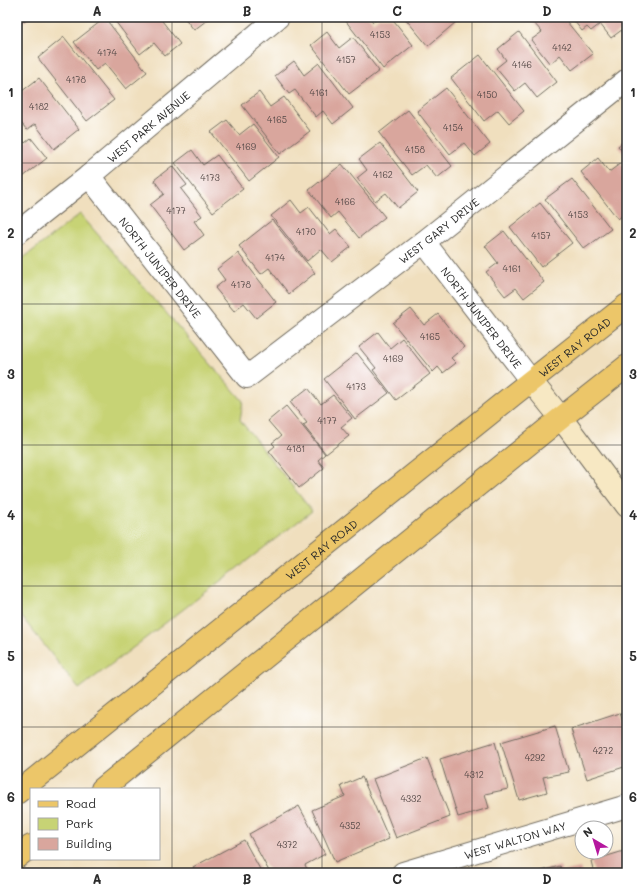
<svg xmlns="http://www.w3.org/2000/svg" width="644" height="890" viewBox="0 0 644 890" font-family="Mali,sans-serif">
<rect width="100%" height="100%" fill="#fff"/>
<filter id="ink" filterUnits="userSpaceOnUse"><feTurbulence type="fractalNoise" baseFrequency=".025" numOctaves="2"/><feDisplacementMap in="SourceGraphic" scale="8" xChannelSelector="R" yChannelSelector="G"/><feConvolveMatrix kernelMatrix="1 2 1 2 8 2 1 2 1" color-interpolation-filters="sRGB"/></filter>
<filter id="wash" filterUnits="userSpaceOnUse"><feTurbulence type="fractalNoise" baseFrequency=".012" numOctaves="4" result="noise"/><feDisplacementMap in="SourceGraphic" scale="16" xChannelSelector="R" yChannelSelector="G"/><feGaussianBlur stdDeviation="0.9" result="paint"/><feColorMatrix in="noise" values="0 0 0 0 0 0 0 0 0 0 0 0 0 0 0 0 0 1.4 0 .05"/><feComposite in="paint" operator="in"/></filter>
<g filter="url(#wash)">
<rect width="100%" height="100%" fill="#f0dfbe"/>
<path fill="#c7d375" stroke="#797f50" d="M80 214 243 401 240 420 312 511 79 689 17 611V263Z"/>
<g id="blocks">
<path fill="#d9a69d" d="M20 17H30L24 22Z
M112 17H159L180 44 165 56 154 43 140 54Z
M184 17H211L194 30Z
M349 17H369L373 22 380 17H391L413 45 383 69 345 20Z
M404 17H452L456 22 428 46Z
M539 17H563L593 54 572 70 560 55 550 64 531 40 542 32 533 22Z
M571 17H622L627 24V26L611 38 600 24 591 31 587 27 582 31Z
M105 18 147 72 126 89 105 63 96 70 74 42Z
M327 32 339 48 353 37 379 71 349 94 311 45Z
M519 32 557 82 537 98 525 83 515 91 496 68 506 60 498 49Z
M64 37 114 100 87 121 38 58Z
M480 55 524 111 509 123 498 110 484 121 451 78Z
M294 61 304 75 319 63 353 108 333 124 323 111 316 117 295 90 289 94 275 76Z
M39 78 79 129 54 149 35 124 27 130 17 118V95Z
M446 88 490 144 475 156 464 143 450 154 417 111Z
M259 92 270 107 284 97 310 131 280 154 242 105Z
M408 110 452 166 437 178 426 165 412 175 379 133Z
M227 120 239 135 253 124 279 157 249 181 211 132Z
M17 133 25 143 31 138 47 158 23 177 17 170Z
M627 139V157L618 146Z
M380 143 418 192 398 208 386 193 375 201 357 178 367 170 359 159Z
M192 150 203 165 217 155 243 189 213 212 175 163Z
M598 158 609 172 621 163 627 171V212L618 219 581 172Z
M342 164 385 217 359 238 338 212 331 218 309 190Z
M172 166 187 185 181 189 202 216 194 221 204 235 184 250 150 205 164 194 154 180Z
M572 179 611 229 584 249 545 199Z
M291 200 301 213 309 207 330 234 336 229 351 247 332 262 321 249 307 261 271 216Z
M540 203 572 243 541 267 510 227Z
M272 220 315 273 289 294 269 268 261 274 239 246Z
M504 231 544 282 524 298 516 288 505 296 486 272 498 263 485 246Z
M238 253 276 302 256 318 244 303 234 311 215 288 225 280 217 269Z
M411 309 424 325 438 314 464 347 451 358 456 363 443 373 438 367 433 372 393 323Z
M378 332 390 348 402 338 430 374 396 400 373 370 376 368 359 347Z
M357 353 389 393 355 419 324 379Z
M308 388 321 404 333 395 352 418 341 427 349 436 326 454 303 425 307 423 290 402Z
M286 406 325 454 318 460 324 468 299 488 269 451 275 446 272 443 281 436 268 421Z
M620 713 627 735V766L587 779 571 729Z
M555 726 569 772 543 777 547 792 519 800 501 742Z
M495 742 508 789 485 794 489 808 458 817 440 759Z
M427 758 450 817 396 838 373 779Z
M362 777 389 839 335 862 312 810 345 796 341 786Z
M299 806 325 854 305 865 309 873H270L249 834Z
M244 840 262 873H197L193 867Z
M627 850V873H594L591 861Z
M560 866 562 872 580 868 582 873H533Z"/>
</g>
</g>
<g filter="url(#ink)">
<use href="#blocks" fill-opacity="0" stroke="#706a5e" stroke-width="1"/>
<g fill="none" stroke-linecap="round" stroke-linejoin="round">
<g stroke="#706a5e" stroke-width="24">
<g id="street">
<path id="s1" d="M89 176 247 377 424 242 627 80"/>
<path id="s2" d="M17 233 89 176 278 17"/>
<path id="s3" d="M424 242 531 381"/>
<path id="s4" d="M403 873 627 806"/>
</g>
</g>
<g stroke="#706a5e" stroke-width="24">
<path id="secondary" d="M531 381 561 418 627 506"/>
</g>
<g stroke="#706a5e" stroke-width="24">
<g id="primary">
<path d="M102 789 561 418 627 366"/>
<path id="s5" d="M17 793 513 395 627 305"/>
<path d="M17 857 31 846"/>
</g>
</g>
<use href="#street" stroke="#fff" stroke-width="22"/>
<use href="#secondary" stroke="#f7e8c3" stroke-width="22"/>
<use href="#primary" stroke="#ecc669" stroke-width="22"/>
</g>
</g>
<path fill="none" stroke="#2b2b2b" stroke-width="1" stroke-opacity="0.55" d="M172 17V873M322 17V873M472 17V873M17 163H627M17 304H627M17 445H627M17 586H627M17 727H627"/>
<g text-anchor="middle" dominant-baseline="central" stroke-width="3.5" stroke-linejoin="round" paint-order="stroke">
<g font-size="9" fill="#564a48">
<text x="380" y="34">4153</text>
<text x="562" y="47">4142</text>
<text x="107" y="52">4174</text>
<text x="346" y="59">4157</text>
<text x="522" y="64">4146</text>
<text x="76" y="79">4178</text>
<text x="319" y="92">4161</text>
<text x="487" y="94">4150</text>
<text x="39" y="106">4182</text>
<text x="277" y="119">4165</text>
<text x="453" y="127">4154</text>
<text x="246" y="146">4169</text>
<text x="415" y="149">4158</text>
<text x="383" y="174">4162</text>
<text x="210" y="177">4173</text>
<text x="345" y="201">4166</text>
<text x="176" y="210">4177</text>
<text x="578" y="214">4153</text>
<text x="306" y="231">4170</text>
<text x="541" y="235">4157</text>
<text x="275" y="257">4174</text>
<text x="512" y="268">4161</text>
<text x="241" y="284">4178</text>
<text x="430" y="336">4165</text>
<text x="393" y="358">4169</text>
<text x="356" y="386">4173</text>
<text x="327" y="420">4177</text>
<text x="296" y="448">4181</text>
<text x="603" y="750">4272</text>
<text x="535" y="757">4292</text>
<text x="474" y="774">4312</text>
<text x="411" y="798">4332</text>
<text x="350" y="825">4352</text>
<text x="287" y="844">4372</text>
</g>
<g font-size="11" fill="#2b2b2b" stroke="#fff">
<text stroke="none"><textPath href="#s2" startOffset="169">WEST PARK AVENUE</textPath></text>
<text stroke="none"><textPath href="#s1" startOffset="497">WEST GARY DRIVE</textPath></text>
<text stroke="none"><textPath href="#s1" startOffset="116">NORTH JUNIPER DRIVE</textPath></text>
<text stroke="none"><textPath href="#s3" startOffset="95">NORTH JUNIPER DRIVE</textPath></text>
<text stroke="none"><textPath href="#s5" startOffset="714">WEST RAY ROAD</textPath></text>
<text stroke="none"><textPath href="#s5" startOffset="390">WEST RAY ROAD</textPath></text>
<text stroke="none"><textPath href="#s4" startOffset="117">WEST WALTON WAY</textPath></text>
</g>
</g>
<rect width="644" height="890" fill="none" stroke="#fff" stroke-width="44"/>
<rect x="30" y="788" width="130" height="72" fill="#ffffff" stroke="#aaaaaa"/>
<rect x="38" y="801" width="20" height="6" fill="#ecc669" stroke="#aaaaaa"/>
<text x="66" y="808" font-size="12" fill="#2b2b2b">Road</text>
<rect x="38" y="818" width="20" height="12" fill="#c7d375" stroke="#aaaaaa"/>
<text x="66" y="828" font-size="12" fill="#2b2b2b">Park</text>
<rect x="38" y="838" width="20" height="12" fill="#d9a69d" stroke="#aaaaaa"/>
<text x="66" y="848" font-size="12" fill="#2b2b2b">Building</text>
<g transform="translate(594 840) rotate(322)"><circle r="19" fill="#ffffff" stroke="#aaaaaa"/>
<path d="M0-3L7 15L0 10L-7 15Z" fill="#b5179e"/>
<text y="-6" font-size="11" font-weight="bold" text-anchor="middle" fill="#2b2b2b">N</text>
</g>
<rect x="22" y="22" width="600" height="846" fill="none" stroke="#2b2b2b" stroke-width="1.5"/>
<g font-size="13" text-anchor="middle" font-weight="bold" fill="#2b2b2b">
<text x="97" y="16">A</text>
<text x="247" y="16">B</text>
<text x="397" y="16">C</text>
<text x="547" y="16">D</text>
<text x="11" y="97">1</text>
<text x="633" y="97">1</text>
<text x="11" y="238">2</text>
<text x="633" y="238">2</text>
<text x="11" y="379">3</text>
<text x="633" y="379">3</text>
<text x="11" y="520">4</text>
<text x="633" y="520">4</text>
<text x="11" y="661">5</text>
<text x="633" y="661">5</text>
<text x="11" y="802">6</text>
<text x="633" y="802">6</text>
<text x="97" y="884">A</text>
<text x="247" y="884">B</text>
<text x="397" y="884">C</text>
<text x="547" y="884">D</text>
</g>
</svg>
